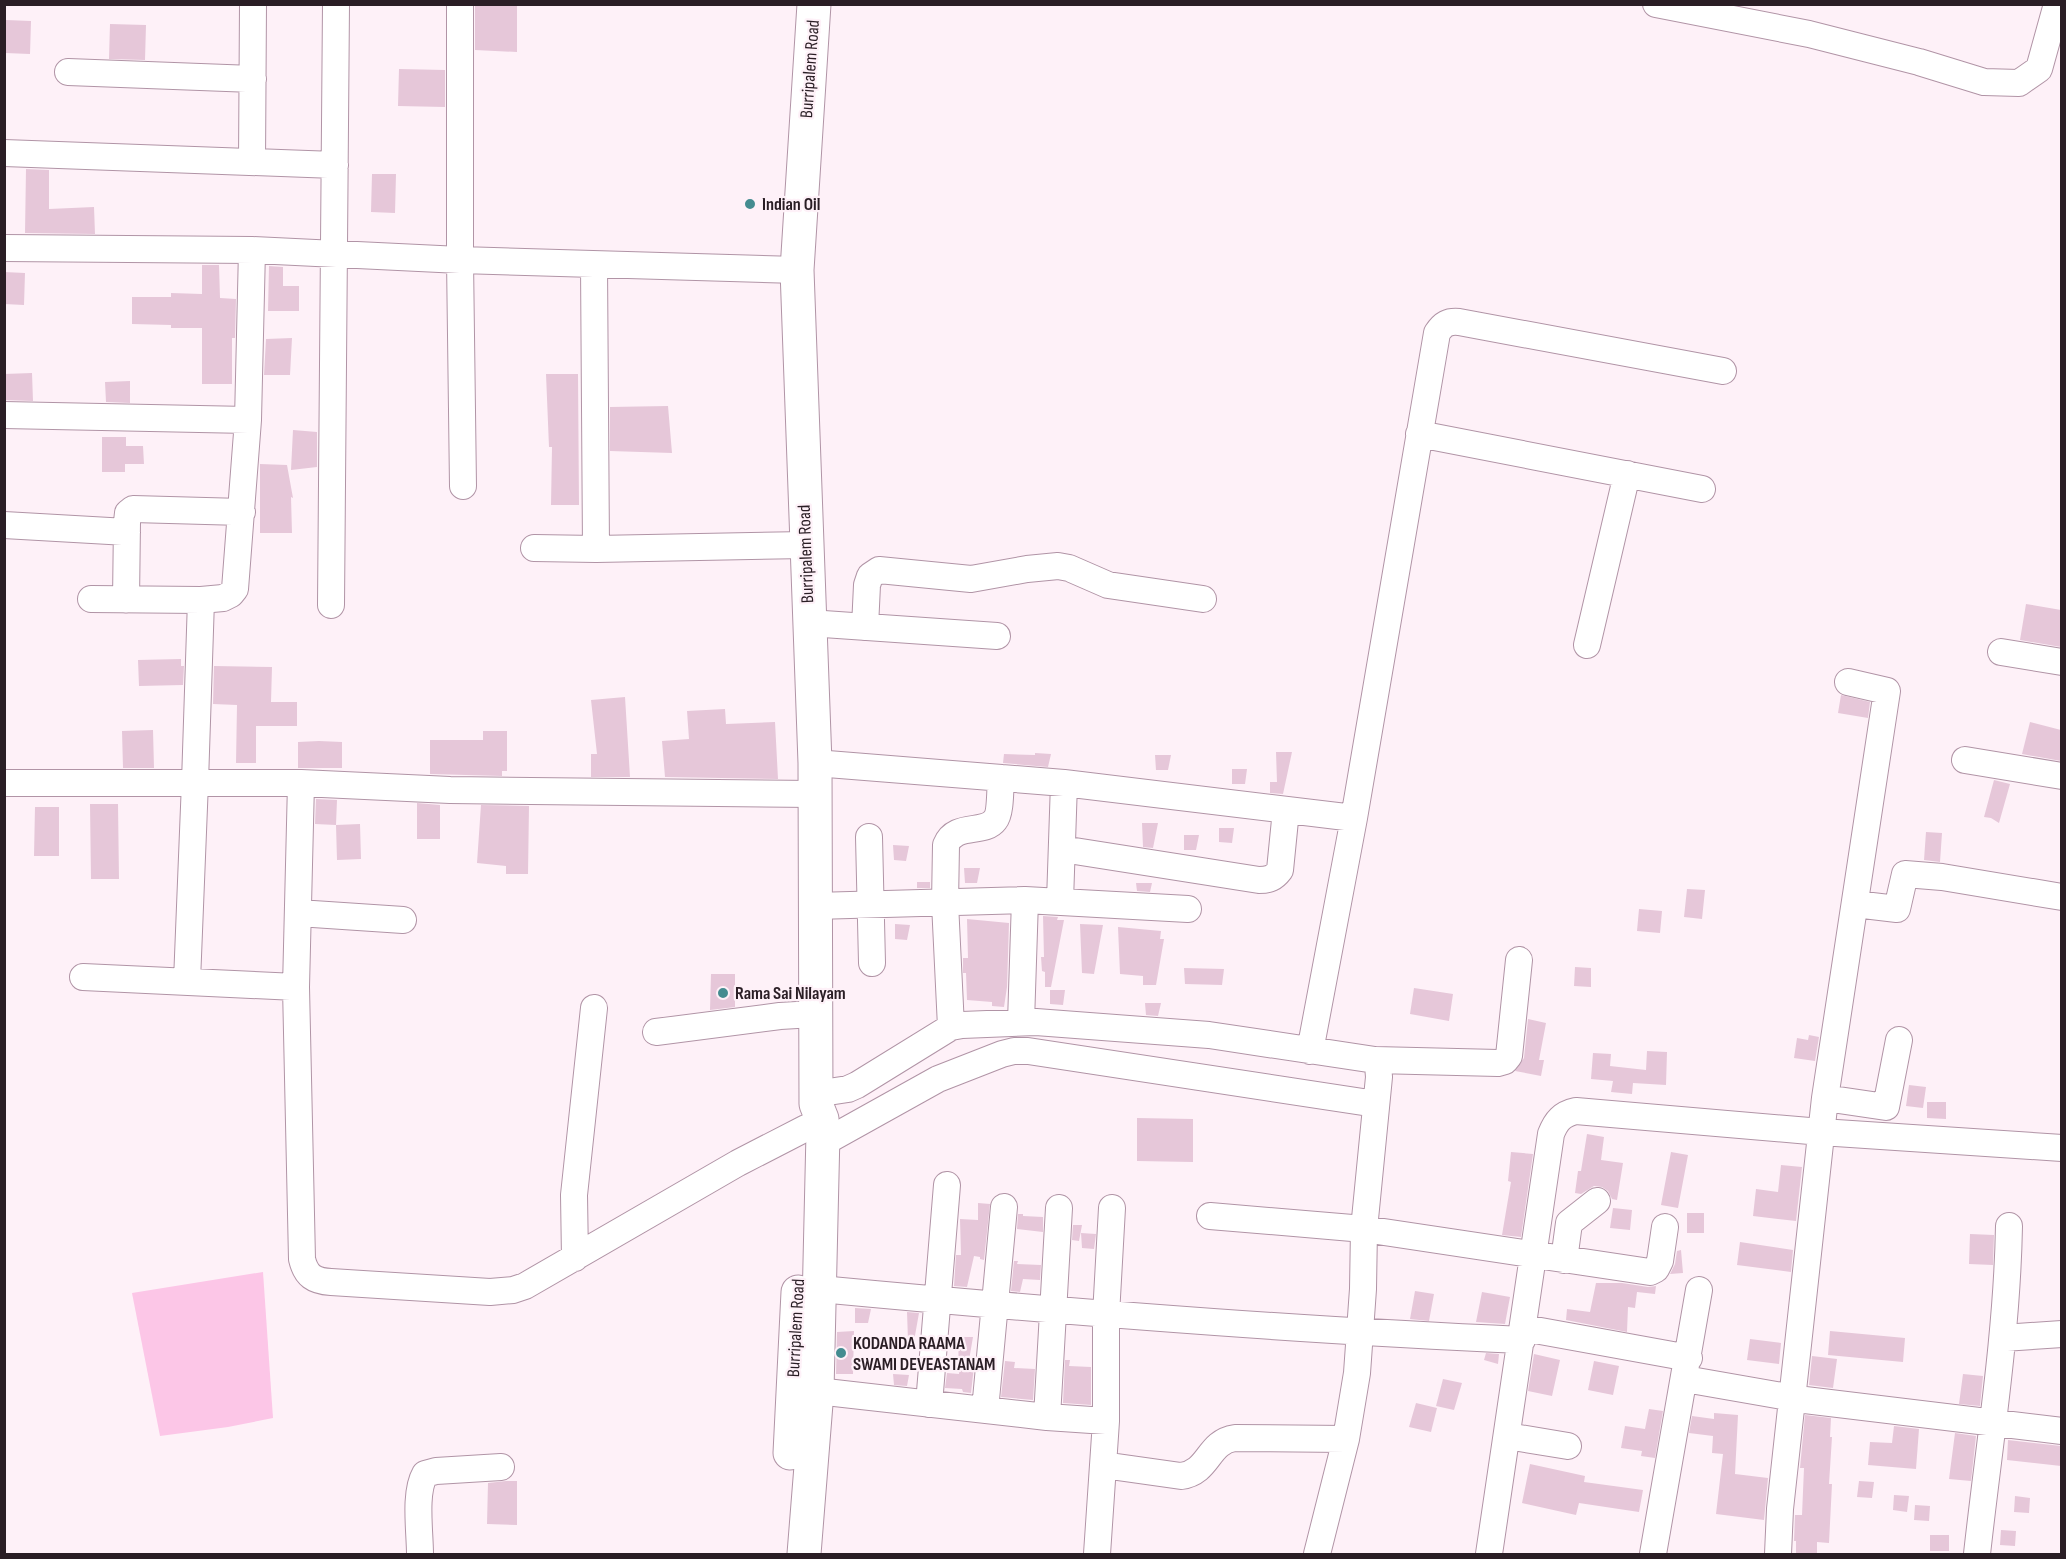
<svg xmlns="http://www.w3.org/2000/svg" width="2066" height="1559" viewBox="0 0 2066 1559" font-family="'Sofia Sans Condensed',sans-serif">
<rect width="100%" height="100%" fill="#fef1f8"/>
<path fill="#fcc6e7" d="M263 1272 273 1418 228 1427 160 1436 132 1293Z"/>
<path fill="#e6c7d9" d="M475 4H517V52L475 50Z
M6 20 31 21 30 54 5 53Z
M110 24 146 25 145 60 109 59Z
M399 69 445 70V107L398 106Z
M26 169 49 170V209L94 207 95 234 25 233Z
M372 174H396L395 213 371 212Z
M202 265H219L220 298 236 299 235 338H232V384H202V328H171V325L132 324V297H171V293L202 294Z
M269 266 283 267V286H299V311H268Z
M4 272 25 273 24 305 4 304Z
M292 338 290 375H264L266 339Z
M32 373 33 401 4 400V374Z
M546 374H578L579 505H551L552 447H549Z
M130 381V403L106 402 105 382Z
M668 406 672 453 610 451V407Z
M293 430 317 432V467L291 470Z
M102 437H126V446H143L144 464H125V472H102Z
M260 464 287 465 293 498 291 497 292 533H260Z
M2026 604 2061 610V647L2020 640Z
M181 659V666H184L183 685 139 686 138 660Z
M214 666 272 667 271 702H297V726H256V763H236L237 705 213 704Z
M1841 695 1870 702 1868 718 1838 713Z
M625 697 630 777H591V754H597L591 700Z
M725 709 726 724 775 722 778 779 665 777 662 741 689 739 687 711Z
M2030 722 2061 730V761L2022 754Z
M153 730 154 768H123L122 731Z
M483 731H507V771H502V776L430 774V740H483Z
M319 741 342 742V768H298V742Z
M1276 752H1292L1283 794 1270 793V782H1277Z
M1035 753 1051 754 1048 767 1003 763 1004 754 1035 755Z
M1155 755H1171L1168 770H1156Z
M1232 769H1247L1245 784H1232Z
M1994 780 2010 784 1999 823 1991 818 1984 817Z
M316 799 337 800 336 825 315 824Z
M417 803 440 805V839H417Z
M90 804H118L119 879H91Z
M481 805 529 806 528 874H506V866L477 863Z
M35 807H59V856H34Z
M1142 823H1158L1153 848 1143 847Z
M360 824 361 859 337 860 336 825Z
M1219 828H1234L1232 843 1219 842Z
M1926 832 1942 833 1940 862 1924 860Z
M1184 835H1199L1196 850H1184Z
M893 845 909 846 906 861 894 860Z
M964 868H980L977 883H965Z
M917 882H930V888H917Z
M1136 883H1152L1150 892 1137 891Z
M1687 889 1705 890 1702 919 1684 917Z
M1639 909 1662 911 1660 933 1637 931Z
M1043 916 1058 917 1057 920H1064L1051 987H1045V972L1042 971 1041 957H1044Z
M967 919 1009 923 1007 987 1004 1007 992 1006V1002L967 1000 966 973H963V958H968Z
M895 924 910 925 907 940 895 939Z
M1080 924 1103 925 1094 974 1082 973Z
M1118 927 1161 931 1160 939H1164L1156 985H1143V976L1120 974Z
M1575 967 1591 968V987L1574 986Z
M1184 968 1224 969 1222 985 1185 984Z
M711 974H735V1007L710 1010Z
M1414 988 1453 994 1449 1021 1410 1014Z
M1050 990H1065L1063 1005 1050 1004Z
M1145 1003H1161L1158 1016 1146 1015Z
M1528 1019 1546 1023 1539 1060H1544L1541 1076 1515 1071 1524 1058Z
M1809 1035 1819 1037 1815 1061 1794 1058 1797 1038 1808 1040Z
M1647 1051 1667 1052 1666 1085 1633 1083 1632 1094 1611 1092 1613 1081 1591 1079 1593 1053 1611 1054 1610 1066 1646 1070Z
M1909 1085 1926 1087 1923 1108 1906 1106Z
M1927 1102H1946V1119L1927 1118Z
M1137 1118 1193 1119V1162L1137 1161Z
M1587 1134 1604 1137 1601 1160 1623 1163 1617 1200 1612 1199 1608 1191 1602 1187 1594 1186 1581 1194 1575 1193 1578 1171H1581Z
M1511 1152 1533 1154 1521 1237 1502 1235 1511 1182 1508 1181Z
M1671 1152 1688 1155 1678 1208 1661 1205Z
M1781 1165 1802 1167 1796 1221 1753 1216 1756 1189 1778 1192Z
M978 1203 990 1204 984 1260 980 1259V1257L974 1256 967 1287 954 1286 956 1255H961L960 1219 978 1220Z
M1613 1208 1632 1210 1630 1230 1610 1228Z
M1687 1213H1704V1233H1687Z
M1018 1214H1023V1216L1043 1217V1232L1017 1229Z
M1073 1225H1082L1079 1241 1072 1240Z
M1081 1233 1096 1234 1094 1249 1082 1248Z
M1970 1234 1994 1235 1993 1265 1969 1264Z
M1740 1242 1793 1250 1791 1272 1737 1265Z
M1681 1250 1683 1273 1670 1274 1675 1264 1677 1251Z
M1014 1261H1018L1017 1264 1041 1265 1040 1280 1023 1279 1020 1292 1011 1291Z
M1596 1283H1622L1648 1287 1656 1286 1655 1294 1637 1292 1635 1308 1628 1307 1627 1332 1566 1320 1567 1309 1590 1312Z
M1415 1291 1434 1294 1429 1321 1410 1319Z
M1482 1292 1510 1297 1505 1324 1476 1322Z
M855 1308 871 1309 868 1323H855Z
M907 1312 919 1313 914 1341 908 1340Z
M854 1331 853 1374H836L837 1332Z
M1830 1331 1905 1338 1903 1362 1828 1355Z
M958 1337H973L968 1366H974L971 1393 963 1392 962 1389 945 1388 947 1373 959 1374Z
M1750 1339 1781 1343 1779 1364 1747 1360Z
M1486 1353 1499 1354 1498 1364 1484 1360Z
M1534 1354 1560 1360 1552 1396 1528 1391Z
M1812 1356 1837 1359 1833 1388 1809 1385Z
M1065 1360H1070L1069 1366 1091 1367V1405L1063 1403Z
M1005 1361 1015 1362 1014 1368 1035 1369 1033 1400 1001 1397Z
M1594 1361 1619 1366 1613 1395 1588 1390Z
M893 1374 909 1375 907 1386 894 1385Z
M1963 1374 1983 1376 1980 1406 1959 1404Z
M1443 1379 1462 1383 1454 1410 1436 1406Z
M1416 1403 1437 1408 1431 1432 1409 1427Z
M1649 1409 1663 1411 1655 1458 1641 1456 1642 1451 1621 1448 1625 1426 1645 1429Z
M1714 1413 1738 1415 1735 1474 1768 1478 1764 1520 1716 1514 1723 1454 1712 1453 1713 1436 1689 1433 1692 1416 1714 1419Z
M1805 1415 1831 1418 1830 1437H1832L1829 1484H1832L1829 1543 1817 1542V1554H1796V1541H1794L1795 1515H1802L1804 1468H1800Z
M1894 1426 1919 1429 1916 1469 1868 1465 1870 1442 1892 1443Z
M1955 1433 1976 1436 1971 1481 1949 1479Z
M2008 1440 2061 1446V1466L2007 1460Z
M1530 1464 1585 1476 1584 1482 1643 1490 1639 1512 1579 1503 1576 1515 1522 1503Z
M506 1481H517V1525L487 1524 488 1483Z
M1859 1481 1874 1482 1872 1498 1857 1497Z
M1894 1495 1909 1496 1907 1512 1893 1510Z
M2015 1496 2030 1498 2029 1513 2014 1512Z
M1915 1505 1930 1506 1929 1521 1914 1520Z
M2001 1530 2016 1531 2015 1546 2000 1545Z
M1930 1535H1949V1551H1930Z"/>
<g fill="none" stroke-linecap="round" stroke-linejoin="round">
<g stroke="#b194a6" stroke-width="28">
<path id="minor" d="M460 4V260L463 486
M1656 4 1809 34 1919 62 1984 82 2019 83 2039 69 2057 4
M68 72 253 79
M4 153 335 165
M252 162 253 4
M4 248 252 250 460 260 797 270
M594 265 596 549
M4 415 248 420
M1419 434 1702 489
M4 525 127 532
M534 548 596 549 806 545
M91 599 201 600 223 598 231 594 235 589 248 420 252 250
M126 600 127 522 128 513 133 509 242 512
M331 605 336 4
M809 623 997 636
M865 627 867 585 870 576 879 570 971 579 1027 569 1058 566 1069 568 1108 585 1203 599
M1587 645 1627 474
M2001 652 2062 662
M1965 760 2062 776
M815 763 1064 783 1354 818
M4 783H301L450 790 814 794
M301 783 296 987 302 1259C306 1276 314 1281 331 1282L490 1292 513 1290 525 1286 738 1163 806 1128
M869 837 872 963
M1062 849 1259 880C1269 880 1274 878 1280 870L1286 810
M1060 901 1064 783
M1855 904 1897 909 1905 874 1942 877 2062 897
M815 906 1025 900 1188 909
M298 913 403 920
M83 977 296 987
M187 981 195 782 201 600
M1021 1022 1025 900
M951 1027 945 903 946 845C955 822 984 835 995 820 1001 813 1000 787 1001 778
M656 1032 780 1016 814 1014
M1310 1051 1354 818 1437 333C1443 324 1448 321 1459 322L1723 371
M1375 1060 1498 1063 1505 1061 1509 1056 1519 960
M815 1094 848 1089 857 1085 951 1027 962 1025 1036 1022 1209 1035 1375 1060 1378 1065 1379 1077 1364 1229 1363 1289 1357 1373 1346 1439 1317 1554
M1825 1098 1886 1107 1899 1040
M823 1143 938 1079 1002 1054 1014 1051H1028L1376 1104
M1210 1216 1364 1229 1650 1272 1656 1269 1660 1261 1665 1227
M575 1258 574 1195 594 1008
M1564 1260 1569 1223 1597 1201
M820 1289C1054 1311 1288 1330 1522 1340
M1524 1328 1689 1358
M2003 1338 2062 1334
M1685 1379 1805 1400 2062 1431
M817 1391 1047 1417 1106 1421
M929 1404 947 1185
M985 1410 1004 1207
M1047 1417 1059 1208
M1507 1436 1568 1446
M1103 1465 1181 1476C1210 1472 1207 1442 1235 1438L1346 1439
M420 1554C420 1532 414 1493 425 1474L436 1471 501 1467
M1097 1554 1106 1421V1315L1112 1208
M1489 1554 1551 1134C1556 1121 1562 1114 1576 1111L1821 1132 2062 1148
M1653 1554 1699 1290
M1778 1554 1780 1509 1825 1098 1887 691 1848 682
M1977 1554C1989 1445 2007 1336 2009 1226"/>
</g>
<g stroke="#b194a6" stroke-width="35">
<path id="major" d="M790 1453 798 1292
M804 1554 817 1391 823 1133 822 1119 816 1104 815 763 797 270 814 4"/>
</g>
<use href="#minor" stroke="#fff" stroke-width="26"/>
<use href="#major" stroke="#fff" stroke-width="33"/>
</g>
<g fill="#448c90" stroke="#fef1f8" stroke-width="2">
<circle cx="750" cy="204" r="6"/>
<circle cx="723" cy="993" r="6"/>
<circle cx="841" cy="1353" r="6"/>
</g>
<g text-anchor="middle" dominant-baseline="central" stroke-width="4.5" stroke-linejoin="round" paint-order="stroke">
<g font-size="18" fill="#2a1e25" stroke="#fef1f8">
<text transform="translate(810 69) rotate(-86)">Burripalem Road</text>
<text transform="translate(806 554) rotate(-92)">Burripalem Road</text>
<text transform="translate(796 1328) rotate(-87)">Burripalem Road</text>
</g>
<g font-size="18" font-weight="bold" fill="#2a1e25" stroke="#fef1f8" text-anchor="start">
<text x="762" y="204">Indian Oil</text>
<text x="735" y="993">Rama Sai Nilayam</text>
<text x="853" y="1343">KODANDA RAAMA<tspan x="853" dy="21">SWAMI DEVEASTANAM</tspan></text>
</g>
</g>
<rect width="2066" height="1559" fill="none" stroke="#2a1e25" stroke-width="12"/>
</svg>
